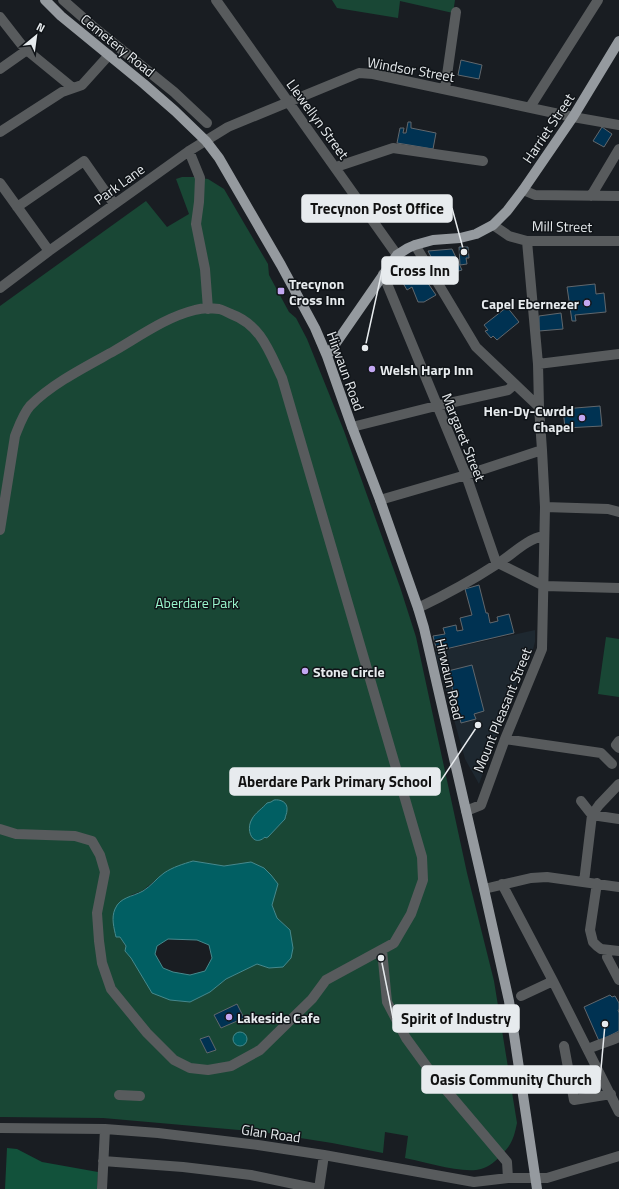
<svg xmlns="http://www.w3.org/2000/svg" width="619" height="1189" viewBox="0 0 619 1189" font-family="'Titillium Web',sans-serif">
<rect width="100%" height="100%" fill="#191d22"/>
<path fill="#1e2830" d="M535 630V642L531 657 513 691 479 784 465 759 435 652Z"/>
<path fill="#194735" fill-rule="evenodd" d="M332 0H455L453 13 400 1 398 18 337 8Z
M182 177H194L208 179 224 189 268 264 269 275 289 312 296 318 307 339 344 431 400 587 416 637 467 873 494 981 517 1123C514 1137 512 1145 501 1155 496 1161 489 1167 481 1169 463 1174 425 1162 405 1158L408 1136 385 1132 383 1153 332 1143 262 1132 103 1118 0 1117V306L146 201 167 227 189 214 176 179ZM274 800H281L284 803 285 819 267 838 249 826ZM193 861 224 866 242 863 272 904 277 918 290 930 269 968 257 964 226 979 210 992 190 1002 170 1000 141 974 131 958 125 951 126 947 120 937 131 895 142 891 164 873Z
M606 637 619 639V697L598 694Z"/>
<path fill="#12523b" d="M7 1148 17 1149 42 1162 98 1172 97 1189H5Z"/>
<path fill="#015f63" stroke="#46898d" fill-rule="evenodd" d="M274 800C280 799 288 802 287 810 287 814 285 816 285 819L268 837 266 838 265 837C253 848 245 830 252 819 255 813 263 808 267 803L271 802Z
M193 861 224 866 251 862 264 868 271 875 278 884 272 905 277 918 290 930 293 948 291 958 283 967 269 968 257 964 226 979 210 992 190 1002 170 1000 152 993 131 958 125 951 126 946 120 937H116C114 928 111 918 115 909 120 897 132 897 143 891 151 886 157 878 164 873 173 867 183 864 193 861ZM168 939 197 940 209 945 212 958 205 971 190 975 173 972 163 968 155 954 157 946Z
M233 1039a7 7 0 1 1 14 0a7 7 0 1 1-14 0Z"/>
<path fill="#003252" stroke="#61676c" d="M461 60 482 65 479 79 458 75Z
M408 122H411V128L436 133 433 149 397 143 400 128H404L403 133H406Z
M602 127 612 134 604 147 593 141Z
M459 247H468L469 258H466L467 264 460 265Z
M452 249 462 270 441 276 428 251Z
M415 260 426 278 425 279 436 295 424 302H418L412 287 407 290 396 271Z
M595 284 596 294 604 293 606 312 575 315 576 321H572L567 287Z
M507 307 519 322 497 340 493 336 491 338 485 331 488 330 484 325Z
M561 313 563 329 539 331V316Z
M600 406 602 426 565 428 563 409Z
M479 585 486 613H488L490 623 498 621 497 617 509 614 514 633 437 651 433 636 445 634 443 628 456 625 457 631 463 630 460 618 472 615 465 589Z
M472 665 484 711 474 714 476 719 461 723 448 671Z
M610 995 612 997 615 996 619 1003V1010H618L619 1013V1031L599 1041 584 1007Z
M237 1004 244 1018 221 1028 214 1015Z
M209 1036 216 1050 207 1053 200 1039Z"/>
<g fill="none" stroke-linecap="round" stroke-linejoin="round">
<path stroke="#585b5d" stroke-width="10" d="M63 0 96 29 174 92 207 123
M216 0 397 255
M0 17 21 44 29 52 73 88
M0 69 27 50
M445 89 456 12
M530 107 598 0
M0 132 62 92 82 85 109 55
M189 151 200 178 199 202 196 224 205 269 208 309
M336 167 393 148 483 161
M0 183 49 251
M523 190 535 195 619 196
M591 196 619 149
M17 207 84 161 114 204
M493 225 509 236 527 241H619
M527 241 538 364 539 407
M415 245 476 347 539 407 542 450 545 507 542 649 505 739 481 805 466 811
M383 274 466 475 496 562 544 586 619 588
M0 288 49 251 189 151 228 127 359 73 373 74 573 117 619 125
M538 364 619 354
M352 427 436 406 508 390 515 384
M380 500 466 475 542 450
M545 507 608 509 619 512
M0 530 15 436C19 426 23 414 30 406 51 384 87 366 114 351 140 336 166 317 195 310 201 308 212 308 219 309 223 310 227 312 231 314 261 325 269 351 282 378L422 857 423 880 411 914 394 943 326 980 312 999 260 1050 231 1066 208 1070 190 1068 174 1060 147 1033 111 989 102 963 99 941 97 913 105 872 100 855 92 841 75 836 16 834 0 829
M418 608C445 595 471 581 497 564 512 555 526 539 544 536
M505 739 601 753 612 764
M619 741 616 745 619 748
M581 801 592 815 619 819
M584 882 592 815 599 805 619 784
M597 883 590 930 593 942 597 946 601 949 619 951
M502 884 553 981 619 1112
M484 889 531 878 547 877 619 887
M382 950 387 1002 406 1038 430 1071 507 1162 508 1178
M607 957 619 980
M521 996 553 981
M564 1046 574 1100 611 1094
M588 1049C598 1044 609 1042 619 1037
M119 1095 140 1096
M0 1128 105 1129 158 1133 258 1145 324 1155 474 1182 508 1178H547L619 1156
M103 1161 183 1167 251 1175 318 1189
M102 1189 105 1129
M319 1189 324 1155"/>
<path stroke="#959a9f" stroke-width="10" d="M45 0 61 16 144 84 175 111 206 141 219 158 281 265 315 328 327 356 352 427 380 500 418 608 424 628 484 889 509 1001 537 1189
M327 356 397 255 408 248 415 245 433 240 460 238 476 234 493 225 507 211 523 190 573 117 619 41"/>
</g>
<g fill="#c3a7f2" stroke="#101418" stroke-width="1.5">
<rect x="277" y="287" width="8" height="8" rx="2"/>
<circle cx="587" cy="303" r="4"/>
<circle cx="372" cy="369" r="4"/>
<circle cx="582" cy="418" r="4"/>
<circle cx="305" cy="671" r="4"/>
<circle cx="229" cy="1017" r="4"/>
</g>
<g text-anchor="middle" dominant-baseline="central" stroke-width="3" stroke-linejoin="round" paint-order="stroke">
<g font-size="14" fill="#e7ebee" stroke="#101418">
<text transform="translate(118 45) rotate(39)">Cemetery Road</text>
<text transform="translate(411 69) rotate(10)">Windsor Street</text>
<text transform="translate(318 119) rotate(54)">Llewellyn Street</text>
<text transform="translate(548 128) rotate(-56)">Harriet Street</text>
<text transform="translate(119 184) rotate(-36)">Park Lane</text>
<text transform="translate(562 226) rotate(1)">Mill Street</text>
<text transform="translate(346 371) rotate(70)">Hirwaun Road</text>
<text transform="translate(464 437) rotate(68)">Margaret Street</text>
<text transform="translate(450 679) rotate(77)">Hirwaun Road</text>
<text transform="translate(502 710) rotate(-68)">Mount Pleasant Street</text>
<text transform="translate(271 1133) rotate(8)">Glan Road</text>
</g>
<g font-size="14" font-weight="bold" fill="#e7ebee" stroke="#101418" text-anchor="start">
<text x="289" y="283">Trecynon<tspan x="289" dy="16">Cross Inn</tspan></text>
<text x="579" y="303" text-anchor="end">Capel Ebernezer</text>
<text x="380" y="369">Welsh Harp Inn</text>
<text x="574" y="410" text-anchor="end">Hen-Dy-Cwrdd<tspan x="574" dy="16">Chapel</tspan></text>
<text x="313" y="671">Stone Circle</text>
<text x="237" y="1017">Lakeside Cafe</text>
</g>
<g font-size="14" fill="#99f5cc" stroke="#101418">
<text x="197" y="602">Aberdare Park</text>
</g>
</g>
<path fill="none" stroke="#e7ebee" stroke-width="1.5" d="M464 252L452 208M365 348L382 271M478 725L440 782M381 958L393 1018M605 1024L600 1080"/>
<g fill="#e7ebee" stroke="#101418" stroke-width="1.5">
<circle cx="464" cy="252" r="4"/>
<circle cx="365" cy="348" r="4"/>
<circle cx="478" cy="725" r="4"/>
<circle cx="381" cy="958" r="4"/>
<circle cx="605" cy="1024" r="4"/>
</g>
<g fill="#e7ebee" stroke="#e7ebee" stroke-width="1.5">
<rect x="302" y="195" width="150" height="27" rx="4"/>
<rect x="382" y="257" width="76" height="27" rx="4"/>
<rect x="230" y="768" width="210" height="27" rx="4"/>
<rect x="393" y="1005" width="126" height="27" rx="4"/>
<rect x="422" y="1066" width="178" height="27" rx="4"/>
</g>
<g font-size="15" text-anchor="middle" font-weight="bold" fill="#111">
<text x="377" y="214">Trecynon Post Office</text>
<text x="420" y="276">Cross Inn</text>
<text x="335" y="787">Aberdare Park Primary School</text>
<text x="456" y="1024">Spirit of Industry</text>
<text x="511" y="1085">Oasis Community Church</text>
</g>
<g transform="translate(36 36) rotate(29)" stroke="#101418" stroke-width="3" paint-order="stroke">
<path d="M0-3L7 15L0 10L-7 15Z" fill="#e7ebee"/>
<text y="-6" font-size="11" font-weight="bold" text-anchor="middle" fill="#e7ebee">N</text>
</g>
</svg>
